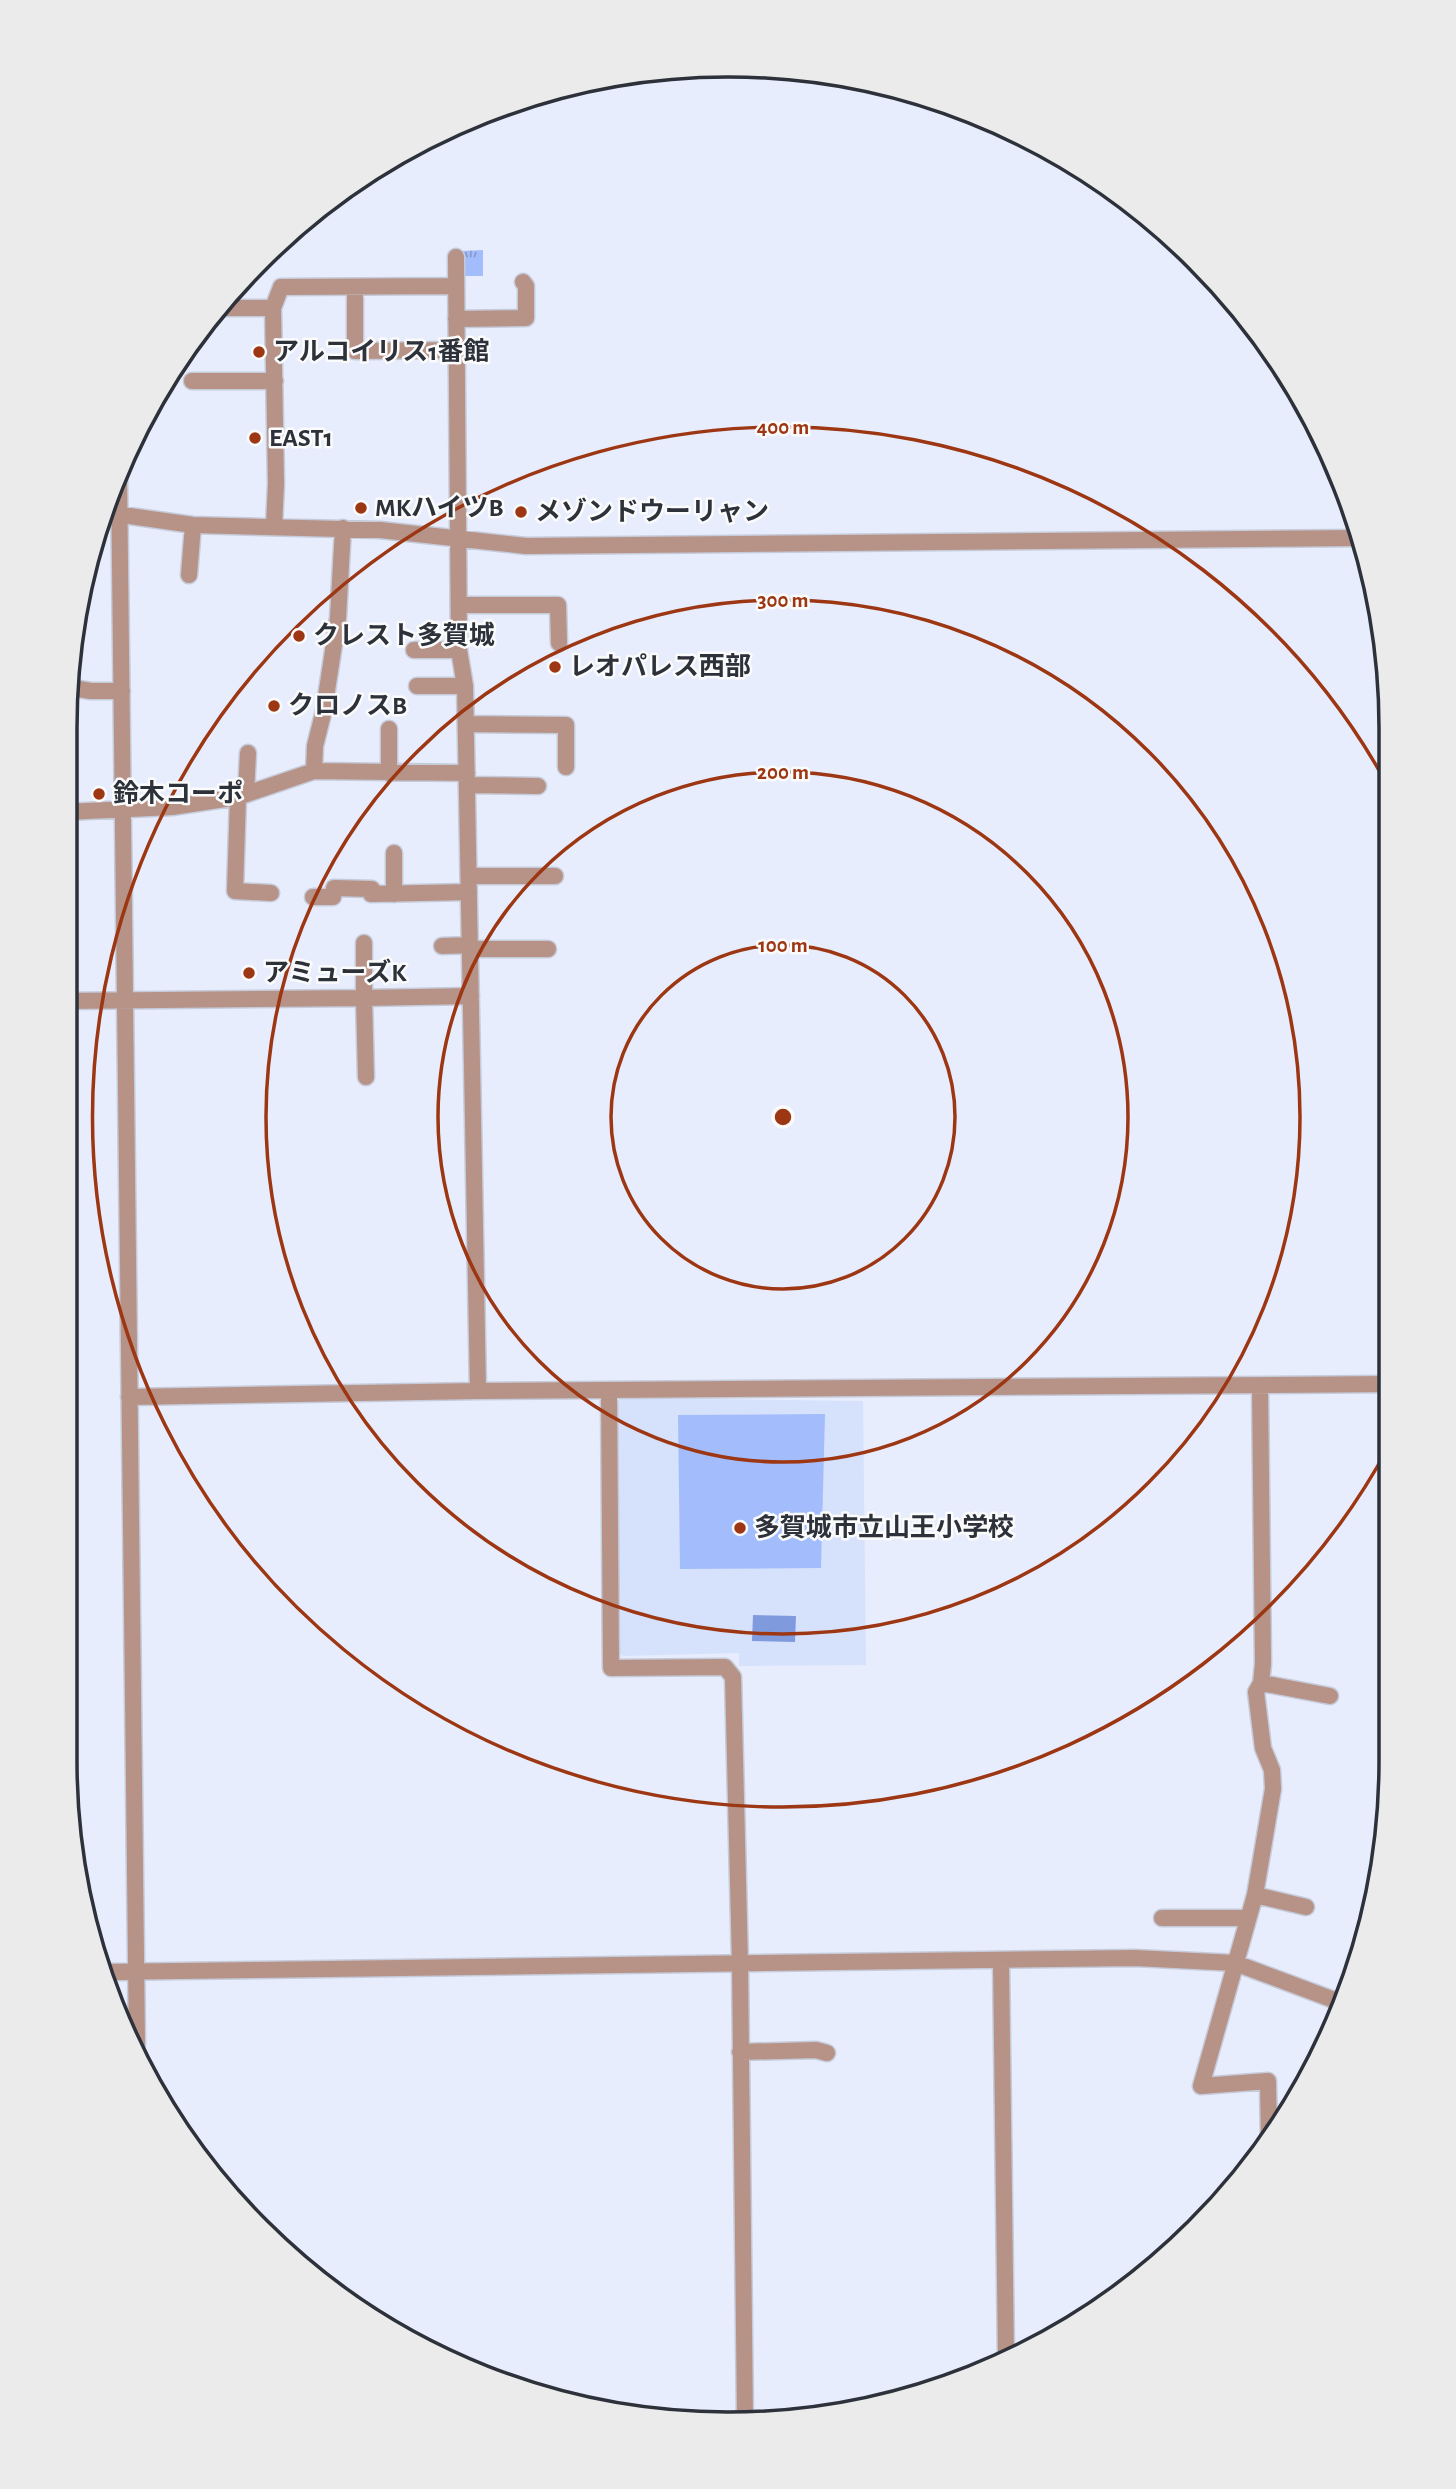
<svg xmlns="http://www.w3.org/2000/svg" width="1456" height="2489" viewBox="0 0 1456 2489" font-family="'Alegreya Sans','Noto Sans JP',sans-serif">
<defs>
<pattern id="grass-tufts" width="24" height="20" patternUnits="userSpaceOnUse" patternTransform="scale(1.75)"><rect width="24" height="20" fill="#a3bdfc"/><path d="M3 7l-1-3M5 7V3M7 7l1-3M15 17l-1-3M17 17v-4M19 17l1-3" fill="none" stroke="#859acd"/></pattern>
</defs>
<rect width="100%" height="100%" fill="#e7edfd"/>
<path fill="#d6e1fb" d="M622 1398 863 1401 866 1665 739 1666V1653L623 1656 616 1650 614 1406Z"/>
<path fill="url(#grass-tufts)" d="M483 250V276H463L462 251Z"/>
<path fill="#a3bdfc" d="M825 1414 821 1568 680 1569 678 1415Z"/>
<path fill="#809bdd" d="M753 1615 796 1616 795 1642 752 1641Z"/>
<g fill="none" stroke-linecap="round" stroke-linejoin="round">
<g stroke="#c6cbda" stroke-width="19">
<path id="minor" d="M456 257 459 650 465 686 478 1391
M355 287V351L456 350
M219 308H273L281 287 456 286
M273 308 276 484 274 526
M456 319 526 318V286L523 282
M192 381H275
M119 477 137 2044
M102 512 193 525 380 530 526 546 1361 538
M189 575 193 525
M459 605H558L559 643
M414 650H459
M417 686H465
M66 687 91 691H122
M466 724 566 725V767
M389 729V773
M314 771 315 746 324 710 338 618 343 528
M467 785 538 786
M246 794 248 753
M238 797 235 891 271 893
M66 812 172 807 238 797 314 771 467 773
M394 853V894
M469 876H555
M313 897H333L334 888 372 889 371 894 469 892
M364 943V998L471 996
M442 946 470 945
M470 949H548
M66 1001 364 998 366 1077
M1260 1386 1263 1664 1261 1683 1256 1692 1263 1748 1272 1770 1273 1789 1255 1895 1201 2086 1268 2081 1269 2142
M609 1391 611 1668 725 1667 733 1677 740 1963 745 2420
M129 1397 478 1391 1390 1384
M1261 1683 1330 1696
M1255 1895 1306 1907
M1162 1918H1248
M1001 1960 1006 2359
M100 1972 1135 1958 1235 1963 1342 2003
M740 2052 816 2050 827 2053"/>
</g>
<use href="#minor" stroke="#b69287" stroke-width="16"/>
</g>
<g fill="none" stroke="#9d3612" stroke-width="3.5">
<circle cx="783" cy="1117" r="172"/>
<circle cx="783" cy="1117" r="345"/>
<circle cx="783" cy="1117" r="517"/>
<path d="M1389 1446A690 690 0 1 1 1389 788"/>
</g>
<g fill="#9d3612" stroke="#fbfbfb" stroke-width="2.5">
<circle cx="259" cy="352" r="7"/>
<circle cx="255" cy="438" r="7"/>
<circle cx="361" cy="508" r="7"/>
<circle cx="521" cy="512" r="7"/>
<circle cx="299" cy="636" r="7"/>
<circle cx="555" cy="667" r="7"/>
<circle cx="274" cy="706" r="7"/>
<circle cx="99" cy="794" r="7"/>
<circle cx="249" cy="973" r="7"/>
<circle cx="740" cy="1528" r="7"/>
</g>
<g text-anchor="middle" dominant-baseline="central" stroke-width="5" stroke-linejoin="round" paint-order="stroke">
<g font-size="26" font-weight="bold" fill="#2d313a" stroke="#fbfbfb" text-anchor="start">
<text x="273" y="352">アルコイリス1番館</text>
<text x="269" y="438">EAST1</text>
<text x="375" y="508">MKハイツB</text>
<text x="535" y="512">メゾンドウーリャン</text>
<text x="313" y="636">クレスト多賀城</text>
<text x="569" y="667">レオパレス西部</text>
<text x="288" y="706">クロノスB</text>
<text x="113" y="794">鈴木コーポ</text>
<text x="263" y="973">アミューズK</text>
<text x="754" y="1528">多賀城市立山王小学校</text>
</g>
</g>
<path d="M0 0H1456V2489H0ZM728 77H728A651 651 0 0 1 1379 728V1761A651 651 0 0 1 728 2412H728A651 651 0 0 1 77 1761V728A651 651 0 0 1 728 77Z" fill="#ebebec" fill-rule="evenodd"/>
<path fill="none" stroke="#2d313a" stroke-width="3.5" d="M728 77H728A651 651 0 0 1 1379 728V1761A651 651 0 0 1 728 2412H728A651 651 0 0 1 77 1761V728A651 651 0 0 1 728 77Z"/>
<circle cx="783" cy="1117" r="10" fill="#9d3612" stroke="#fbfbfb" stroke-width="3.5"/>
<g font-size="21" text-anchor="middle" font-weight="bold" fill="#9d3612" stroke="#fbfbfb" stroke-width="5" stroke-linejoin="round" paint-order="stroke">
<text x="783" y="434">400 m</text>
<text x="783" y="607">300 m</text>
<text x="783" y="779">200 m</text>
<text x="783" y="952">100 m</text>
</g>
</svg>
